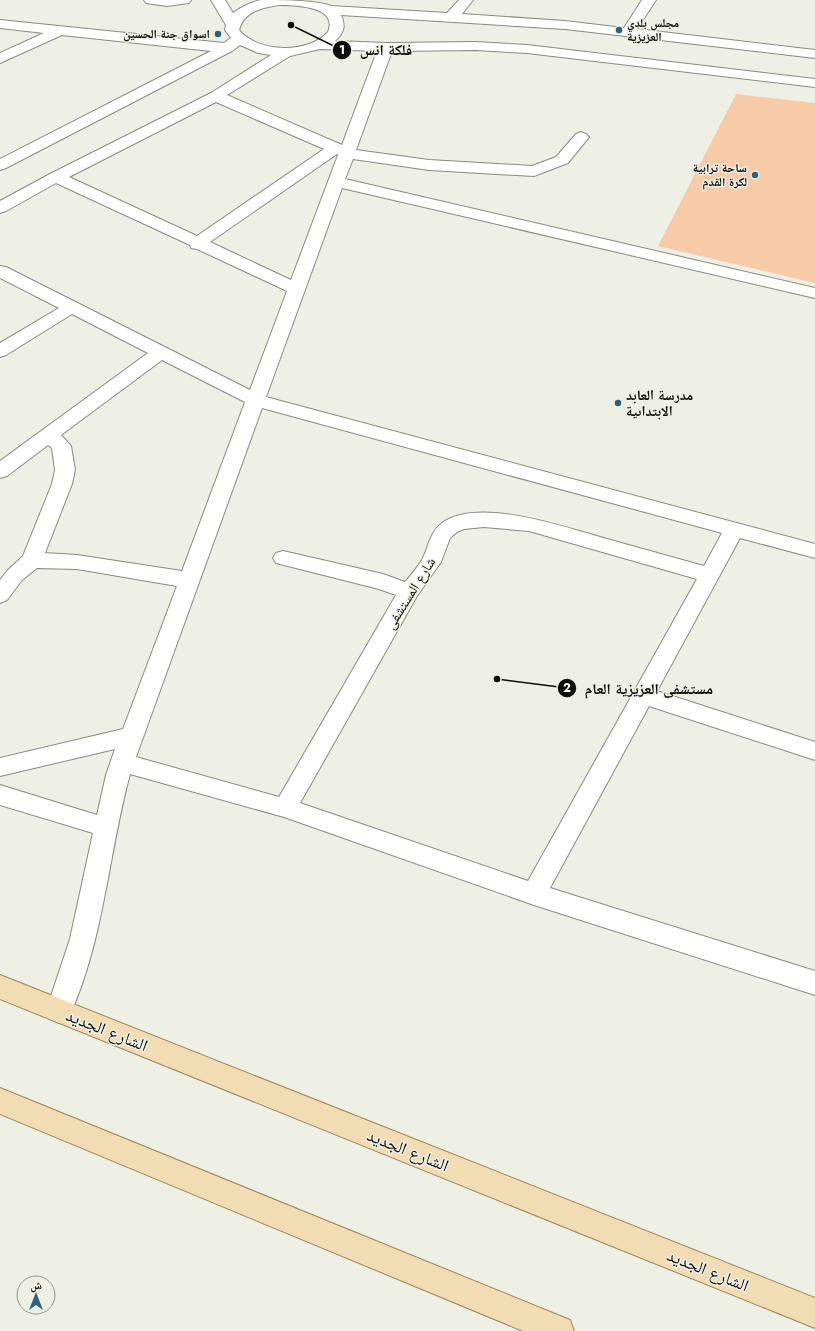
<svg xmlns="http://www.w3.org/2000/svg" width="815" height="1331" viewBox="0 0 815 1331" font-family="Jost,'Noto Naskh Arabic',sans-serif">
<rect width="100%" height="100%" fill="#eff0e5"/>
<path fill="#f7caa8" d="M736 94 815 103V283L658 246Z"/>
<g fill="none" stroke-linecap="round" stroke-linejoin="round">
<g stroke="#8a8a81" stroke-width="2">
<path id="minor" d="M144 0H191L189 3 167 6 146 3Z
M211 0H225L233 13C241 7 251 2 261 0 276 0 317 0 331 6L447 13 459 0H473L462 14 565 21 624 28 642 0H656L637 29 815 50V58L565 29 341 15C346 26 344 33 335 41L386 43 476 42 527 45 815 79V87L527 53 476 50 392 51 356 150 429 160 532 166 556 157 576 134 581 132 586 134 589 137 568 163 534 176 429 170 353 159 345 179 815 288V298L342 188 266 397 815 544V558L740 538 657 691 815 742V760L649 706 550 888 815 971V995L534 905 284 817 130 774C108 855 104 942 68 1019L59 1023 50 1019 46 1011 70 939 93 833 0 805V785L97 815 106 775 115 749 0 776V758L123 729 177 586 77 569 37 568 22 580 7 600 0 603V580L8 570 23 556 52 484 55 470 52 448 48 445 7 476 0 478V461L148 353 72 314 6 355 0 357V343L59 308 0 278V266L6 267 250 390 287 291 197 249 191 248 190 245 56 183 6 211 0 213V201L50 174 211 93 271 55 258 53 240 45 232 51 6 168 0 170V159L211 51 62 35 0 63V53L44 33 0 28V20L224 43 231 38 225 30 226 25ZM279 5C294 5 339 6 328 32 308 54 258 53 239 30 244 11 262 8 279 5ZM320 49 377 51 342 145 227 95 290 56ZM216 102 324 149 197 236 69 177ZM337 154 338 155 291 280 210 242ZM162 360 245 402 182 571 77 555 45 553 72 484 75 470 71 446 61 435ZM262 408 722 533 704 566C672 557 639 548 607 539 567 528 478 496 442 523 429 533 429 547 422 560 417 568 411 575 405 582L383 574 283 551 276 553 273 558 276 563 379 589 396 595 279 797 136 757ZM484 527 529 531 697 579 528 881 300 803 417 596 441 562 450 538 457 532 464 529Z"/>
</g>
<g stroke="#9b8557" stroke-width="2">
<path id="major" d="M0 975 815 1298V1328L0 999Z
M0 1088 570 1320 574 1331H523L0 1114Z"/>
</g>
<use href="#minor" fill="#fff" fill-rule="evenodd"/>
<use href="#major" fill="#f1dcb3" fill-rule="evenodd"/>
</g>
<g fill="#2b627d" stroke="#eff0e5" stroke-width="1.5">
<circle cx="619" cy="30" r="4"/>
<circle cx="218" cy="34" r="4"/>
<circle cx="755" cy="175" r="4"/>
<circle cx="618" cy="403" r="4"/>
</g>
<g text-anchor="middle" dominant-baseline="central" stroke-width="3" stroke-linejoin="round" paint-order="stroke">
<g font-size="12" font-weight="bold" fill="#0d0d09" stroke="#eff0e5" text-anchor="end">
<text x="627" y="23" text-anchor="start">مجلس بلدي<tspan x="627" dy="14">العزيزية</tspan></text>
<text x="210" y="34">اسواق جنة الحسين</text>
<text x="747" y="168">ساحة ترابية<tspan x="747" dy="14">لكرة القدم</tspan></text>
</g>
<g font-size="14" font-weight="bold" fill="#0d0d09" stroke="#eff0e5" text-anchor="start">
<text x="626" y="395">مدرسة العابد<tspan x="626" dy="16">الابتداىية</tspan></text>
</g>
<g font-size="14" fill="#0d0d09" stroke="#eff0e5">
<text transform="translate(410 593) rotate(-58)">شارع المستشفى</text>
</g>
<g font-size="17" fill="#0d0d09" stroke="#eff0e5">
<text transform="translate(107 1030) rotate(22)">الشارع الجديد</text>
<text transform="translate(408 1150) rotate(22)">الشارع الجديد</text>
<text transform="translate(708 1270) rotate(22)">الشارع الجديد</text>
</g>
</g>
<path fill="none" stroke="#0d0d09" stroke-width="1.5" d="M291 25L342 50M497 679L567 688"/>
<g fill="#0d0d09" stroke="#eff0e5" stroke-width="1.5">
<circle cx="291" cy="25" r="4"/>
<circle cx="497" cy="679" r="4"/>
<circle cx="342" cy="50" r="10"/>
<circle cx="567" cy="688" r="10"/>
</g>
<g font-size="12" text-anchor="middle" font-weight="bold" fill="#fff">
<text x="342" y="54">1</text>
<text x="567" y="692">2</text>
</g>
<g font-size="15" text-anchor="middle" font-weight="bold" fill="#0d0d09" stroke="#eff0e5" stroke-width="3" stroke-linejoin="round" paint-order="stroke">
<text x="386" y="55">فلكة انس</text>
<text x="649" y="694">مستشفى العزيزية العام</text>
</g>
<g transform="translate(36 1295)"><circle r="19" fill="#eff0e5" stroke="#95958d"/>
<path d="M0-3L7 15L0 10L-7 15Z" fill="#2b627d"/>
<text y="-6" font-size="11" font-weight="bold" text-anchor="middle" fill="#0d0d09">ش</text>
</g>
</svg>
